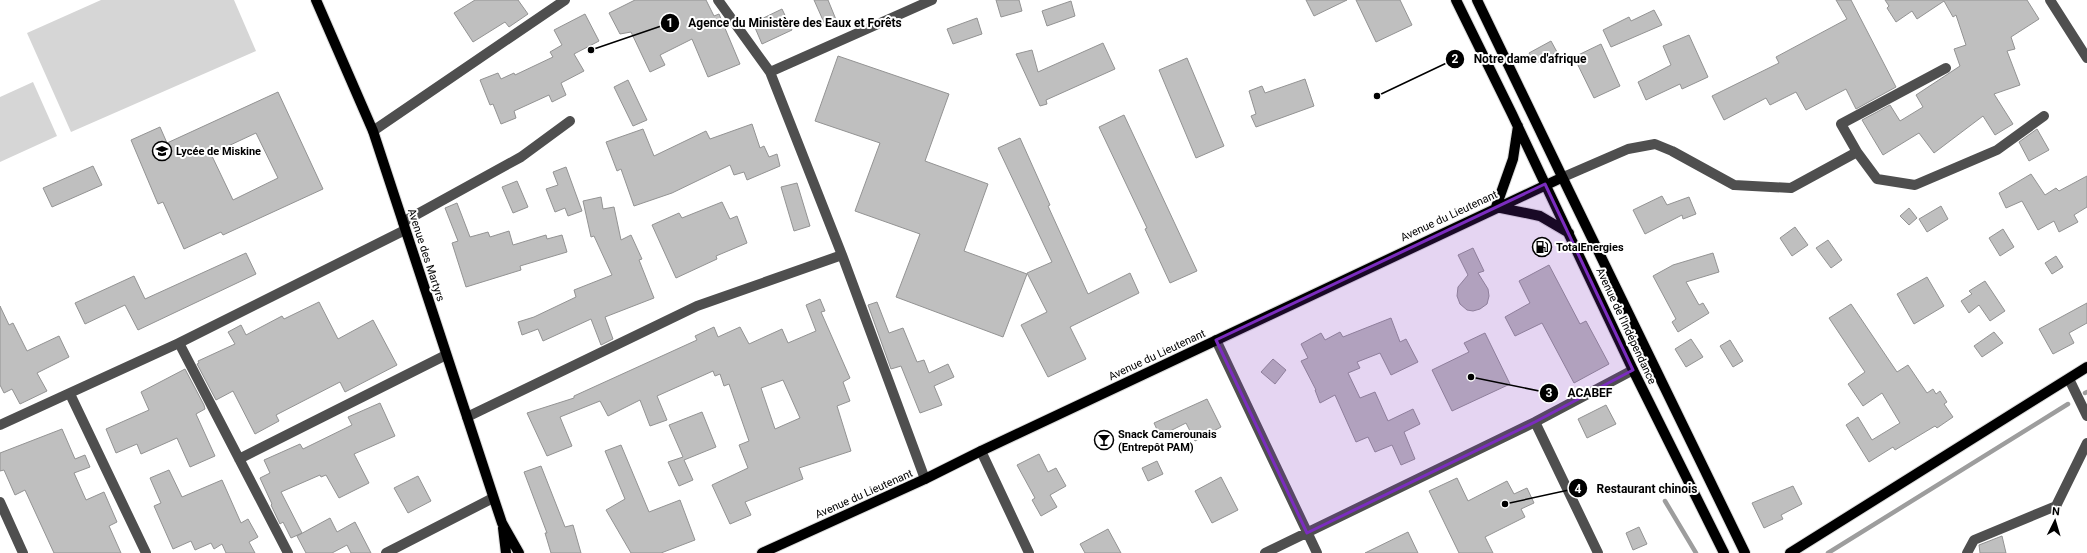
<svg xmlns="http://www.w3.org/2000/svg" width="2087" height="553" viewBox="0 0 2087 553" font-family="Roboto,sans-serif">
<rect width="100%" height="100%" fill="#fff"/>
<path fill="#d6d6d6" d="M101 0H234L256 51 71 132 27 33Z
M33 82 57 136 0 162V97Z"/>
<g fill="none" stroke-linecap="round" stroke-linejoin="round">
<path stroke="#9d9d9d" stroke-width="4.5" d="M2085 393 2087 392
M1665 501 1696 553
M1828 553 2068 404"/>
</g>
<path fill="#bfbfbf" stroke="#939393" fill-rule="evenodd" d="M475 0H518L528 14 509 27 505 22 473 42 454 13Z
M635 0H706L714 16 719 14 740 64 708 77 692 39 660 55 665 65 650 72 631 32 620 34 609 13Z
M814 0H828L837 22 826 27Z
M996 0H1019L1022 11 1001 17Z
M1306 0H1347L1314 16Z
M1356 0H1400L1412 25 1376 42Z
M1836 0H1851L1896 87 1856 109 1846 89 1806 110 1796 92 1770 105 1766 98 1724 120 1712 96 1779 63 1776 57 1847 19Z
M1885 0H2027L2039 19 2011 37 2015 49 2007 51 2020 85 1994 94 2013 124 1995 135 1983 116 1934 153 1919 133 1883 155 1862 120 1890 105 1900 121 1923 107 1916 95 1960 66 1954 49 1966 45 1956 15 1953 17 1944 1 1917 19 1912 11 1896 22 1887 8 1889 6Z
M1071 1 1075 16 1047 26 1042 11Z
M782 9 792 30 762 44 753 23Z
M1654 10 1662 25 1611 47 1603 30 1629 17 1631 21Z
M585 14 599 41 574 54 584 71 561 83 566 95 552 102 549 95 514 111 516 118 501 124 493 104 490 105 480 80 498 73 501 79 514 73 515 75 553 57 550 52 562 45 554 30Z
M977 18 982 34 953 44 947 29Z
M1689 35 1708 77 1682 89 1680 84 1646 100 1638 82 1671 65 1663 46Z
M1551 41 1557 52 1535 64 1529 53Z
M1103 43 1115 69 1046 100 1047 104 1040 106 1016 54 1032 50 1038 72Z
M1601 44 1620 86 1594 98 1574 57Z
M838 56 949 94 925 161 988 184 964 251 1027 274 1003 337 896 297 920 234 855 211 880 143 815 121Z
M1187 58 1224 146 1196 158 1159 70Z
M1305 79 1314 106 1256 127 1251 116 1256 114 1249 91 1262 86 1265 93Z
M628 80 647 120 633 126 614 87Z
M278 92 323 189 223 235 221 232 184 249 163 202 158 204 131 140 160 127 167 143ZM256 133 278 178 233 200 211 154Z
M1124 115 1197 271 1170 283 1145 229 1147 228 1099 127Z
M752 124 760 148 764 146 769 157 777 154 780 166 747 180 744 172 734 175 730 165 672 193 634 206 621 169 617 171 606 142 643 129 654 156 706 131 710 139Z
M2037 129 2049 150 2029 161 2019 142Z
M1020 138 1050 205 1048 206 1088 294 1130 273 1139 293 1070 327 1086 359 1048 377 1021 325 1047 312 1027 273 1052 262 998 148Z
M93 166 102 185 52 207 43 188Z
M566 167 582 211 568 216 565 208 555 212 546 189 558 185 553 172Z
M2031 174 2045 195 2056 188 2059 191 2087 176V207L2074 215 2078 222 2059 232 2054 221 2038 230 2022 201 2006 208 1999 193Z
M517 181 528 207 513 213 502 187Z
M797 183 810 226 794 231 781 187Z
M1662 196 1667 205 1689 197 1696 214 1683 219 1682 215 1645 234 1633 210Z
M601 197 603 209 614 207 621 240 631 235 642 259 639 260 654 298 605 317 613 339 601 345 591 319 543 341 538 329 522 335 518 322 534 317 576 297 574 290 612 275 594 236 591 237 583 201Z
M722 202 730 219 737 216 747 243 716 256 717 259 676 278 652 225 679 213 682 218Z
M457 203 470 237 488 232 490 237 509 231 513 245 546 235 547 239 562 235 567 252 520 266 521 270 466 287 452 243 458 241 445 208Z
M1941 206 1948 219 1927 232 1919 219Z
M1909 208 1917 218 1909 225 1900 216Z
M1795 227 1808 245 1792 256 1780 238Z
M2003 229 2014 247 2000 256 1989 238Z
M1828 240 1842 260 1831 268 1816 248Z
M1473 248 1484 271 1478 273 1488 289 1489 296 1487 304 1480 309 1473 311 1467 310 1460 304 1457 296 1458 287 1468 275 1458 255Z
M246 253 256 274 138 330 125 305 85 324 75 303 134 276 145 299Z
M1713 253 1719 272 1686 282 1699 305 1703 303 1709 313 1678 332 1672 322 1676 319 1653 276 1673 265Z
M2056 256 2063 267 2052 274 2045 263Z
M1549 265 1580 324 1586 321 1609 364 1574 383 1542 323 1515 336 1505 317 1530 303 1519 281Z
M1927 277 1944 306 1914 324 1897 294Z
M1985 281 2005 311 1990 321 1979 305 1969 313 1961 301 1972 294 1969 291Z
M820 299 825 311 821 312 850 378 843 382 850 401 837 406 851 451 799 468 803 479 745 502 751 515 730 524 712 485 748 468 739 445 749 441 729 384 724 386 720 374 715 376 713 371 657 396 667 420 650 426 640 400 608 416 600 401 560 417 572 446 547 456 527 413 574 398V396L697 340 695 336 714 327 718 337 740 327 749 344 782 329 788 343 816 331 806 305ZM783 380 800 418 775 429 761 388Z
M319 302 338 339 373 320 397 365 345 392 340 382 276 415 279 421 255 434 233 391 216 400 197 364 199 363 198 361 235 344 228 332 241 325 246 335 282 316 284 319Z
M877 302 889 333 903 328 917 362 924 360 929 373 948 364 954 377 934 386 942 405 920 413 901 366 891 369 868 305Z
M2087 303V323L2069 333 2074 343 2053 354 2039 329Z
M1851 304 1897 372 1908 365 1927 393 1933 389 1936 394 1940 391 1947 402 1944 404 1953 417 1937 428 1935 426 1895 450 1893 447 1869 462 1846 425 1858 417 1872 440 1900 423 1882 393 1863 406 1848 384 1865 372 1829 318Z
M0 306 9 325 13 323 27 351 59 336 69 357 37 373 47 391 20 404 12 389 4 393 0 385Z
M1391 318 1400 342 1406 339 1418 362 1391 375 1380 353 1357 362 1360 368 1348 373 1360 398 1375 392 1388 421 1413 409 1420 424 1404 432 1415 459 1401 465 1392 445 1375 452 1368 437 1356 442 1335 395 1320 403 1315 390H1316L1301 361 1308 358 1301 344 1321 333 1325 340 1340 332 1343 337Z
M1994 332 2003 343 1982 357 1974 346Z
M1485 333 1510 384 1452 411 1432 370 1469 352 1464 343Z
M1691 339 1703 357 1686 367 1675 349Z
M1730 340 1743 361 1733 367 1720 346Z
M1273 359 1286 370 1275 384 1261 372Z
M185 369 204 405 205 409 196 414 215 456 190 467 177 438 141 454 137 444 116 453 106 429 149 410 141 392Z
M1207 399 1221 427 1195 441 1186 423 1160 436 1154 423Z
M380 403 395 436 354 454 369 483 339 498 326 475 321 477 320 475 281 492 302 533 291 538 283 522 280 524 271 505 272 504 260 478 270 473 264 460 300 444 303 449 352 425 348 417Z
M1606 405 1616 424 1587 438 1578 419Z
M702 412 716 447 684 460 693 480 679 486 668 462 683 457 669 425Z
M62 429 75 459 85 455 90 467 74 473 86 500 104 492 117 522 109 526 121 553H54L25 490 15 495 4 470 0 471V453Z
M621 445 649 512 680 500 695 540 661 553H631L606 510 625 499 605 451Z
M1039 454 1048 472 1056 468 1066 486 1050 495 1057 507 1041 516 1032 500 1035 498 1017 465Z
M1157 461 1163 474 1148 481 1142 468Z
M541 466 565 527 573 525 581 553H551L545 533H547L524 472Z
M169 470 182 497 222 480 241 523 248 519 258 537 249 542 255 553H226L222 544 214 549 211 543 195 550 191 541 173 549 154 506 161 503 150 478Z
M418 476 431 501 408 513 394 488Z
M1221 477 1238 510 1212 523 1195 491Z
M1457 478 1468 501 1507 481 1514 494 1527 488 1534 503 1521 509 1525 517 1485 537 1493 553H1459L1429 491Z
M1793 486 1802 504 1781 515 1783 519 1764 528 1752 503Z
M330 518 337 532 355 522 371 553H351L347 545 332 553H306L297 536Z
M1639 527 1647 544 1633 550 1626 533Z
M1108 529 1121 553H1085L1080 544Z
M1408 532 1418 553H1365Z
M2002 536 2006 553H1980L1979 545Z"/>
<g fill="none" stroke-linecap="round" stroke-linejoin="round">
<g stroke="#dbdbdb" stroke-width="12">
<path id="major" d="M316 0 373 131 496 505 502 523 519 553
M1456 0 1512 114 1633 370 1724 553
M1477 0C1565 185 1656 368 1745 553
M1518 126 1513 159 1496 207 1540 216 1569 233
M503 528 506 553
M762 553 925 479 981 451 1561 178
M1790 553 2087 367"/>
</g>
<path stroke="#4f4f4f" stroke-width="10" d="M718 0 770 72 842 255 925 479
M2050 0 2087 58
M1946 68 1841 124 1857 152 1877 179 1915 185 1997 150 2044 116
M770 72 932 0
M373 131 565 0
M1561 178 1628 149 1655 144 1672 151 1734 185 1791 188 1857 152
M403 222 521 157 570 121
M1216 340 1317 553
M179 343 288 553
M2069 379 2087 416
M70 394 146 553
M467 417 697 306 842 255
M1535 422 1598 553
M0 425 179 343 405 230
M981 451 1029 553
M239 459 446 355
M0 502 23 553
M386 553 493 498
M1265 553 1535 422 1633 370
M1967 553 1974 540 2056 506 2087 443"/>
<use href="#major" stroke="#000" stroke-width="10"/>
</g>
<path fill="#7b2cbf" fill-opacity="0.2" stroke="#7b2cbf" stroke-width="3" stroke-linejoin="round" d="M1545 184 1633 370 1535 422 1307 533 1216 340Z"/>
<defs>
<g id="school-ring" transform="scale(1)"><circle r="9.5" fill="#fff" stroke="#000" stroke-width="1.5"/><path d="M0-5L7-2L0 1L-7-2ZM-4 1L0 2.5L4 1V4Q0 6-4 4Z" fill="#000"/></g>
<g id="fuel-ring" transform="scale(1)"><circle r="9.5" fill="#fff" stroke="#000" stroke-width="1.5"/><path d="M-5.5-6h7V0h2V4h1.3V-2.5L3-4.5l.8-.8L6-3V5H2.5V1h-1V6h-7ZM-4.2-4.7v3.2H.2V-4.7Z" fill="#000"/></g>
<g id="bar-ring" transform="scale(1)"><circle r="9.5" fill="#fff" stroke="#000" stroke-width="1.5"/><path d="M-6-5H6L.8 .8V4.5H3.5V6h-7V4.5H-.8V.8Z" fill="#000"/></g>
</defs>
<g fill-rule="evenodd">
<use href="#school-ring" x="162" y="151"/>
<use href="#fuel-ring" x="1542" y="247"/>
<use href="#bar-ring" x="1104" y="440"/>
</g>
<g text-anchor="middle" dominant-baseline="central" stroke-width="4" stroke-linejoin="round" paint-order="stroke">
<g font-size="11" font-weight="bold" fill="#000" stroke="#fff" text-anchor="start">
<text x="176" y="151">Lycée de Miskine</text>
<text x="1556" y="247">TotalEnergies</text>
<text x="1118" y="434">Snack Camerounais<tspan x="1118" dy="13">(Entrepôt PAM)</tspan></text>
</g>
<g font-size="11" fill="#000" stroke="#fff">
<text transform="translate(1449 216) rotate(-25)">Avenue du Lieutenant</text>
<text transform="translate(426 255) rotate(72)">Avenue des Martyrs</text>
<text transform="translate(1626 326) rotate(65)">Avenue de l'Indépendance</text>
<text transform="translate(1157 355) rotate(-25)">Avenue du Lieutenant</text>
<text transform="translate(864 494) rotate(-24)">Avenue du Lieutenant</text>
</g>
</g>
<path fill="none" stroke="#000" stroke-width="1.5" d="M591 50L670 23M1377 96L1455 59M1471 377L1549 393M1505 504L1578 488"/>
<g fill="#000" stroke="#fff" stroke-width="1.5">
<circle cx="591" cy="50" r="4"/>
<circle cx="1377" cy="96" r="4"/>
<circle cx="1471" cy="377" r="4"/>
<circle cx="1505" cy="504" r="4"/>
<circle cx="670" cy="23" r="10"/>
<circle cx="1455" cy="59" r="10"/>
<circle cx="1549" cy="393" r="10"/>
<circle cx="1578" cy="488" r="10"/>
</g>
<g font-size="12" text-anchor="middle" font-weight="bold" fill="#fff">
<text x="670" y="27">1</text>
<text x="1455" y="63">2</text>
<text x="1549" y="397">3</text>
<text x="1578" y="493">4</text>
</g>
<g font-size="12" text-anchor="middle" font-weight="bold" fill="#000" stroke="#fff" stroke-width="4" stroke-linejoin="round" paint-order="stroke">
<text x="795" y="27">Agence du Ministère des Eaux et Forêts</text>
<text x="1530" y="63">Notre dame d'afrique</text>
<text x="1590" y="397">ACABEF</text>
<text x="1647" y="493">Restaurant chinois</text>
</g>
<g transform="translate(2055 521) rotate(5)" stroke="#ffffff" stroke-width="3" paint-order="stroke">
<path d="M0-3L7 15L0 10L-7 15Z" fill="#000000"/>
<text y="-6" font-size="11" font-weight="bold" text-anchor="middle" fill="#000000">N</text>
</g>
</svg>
